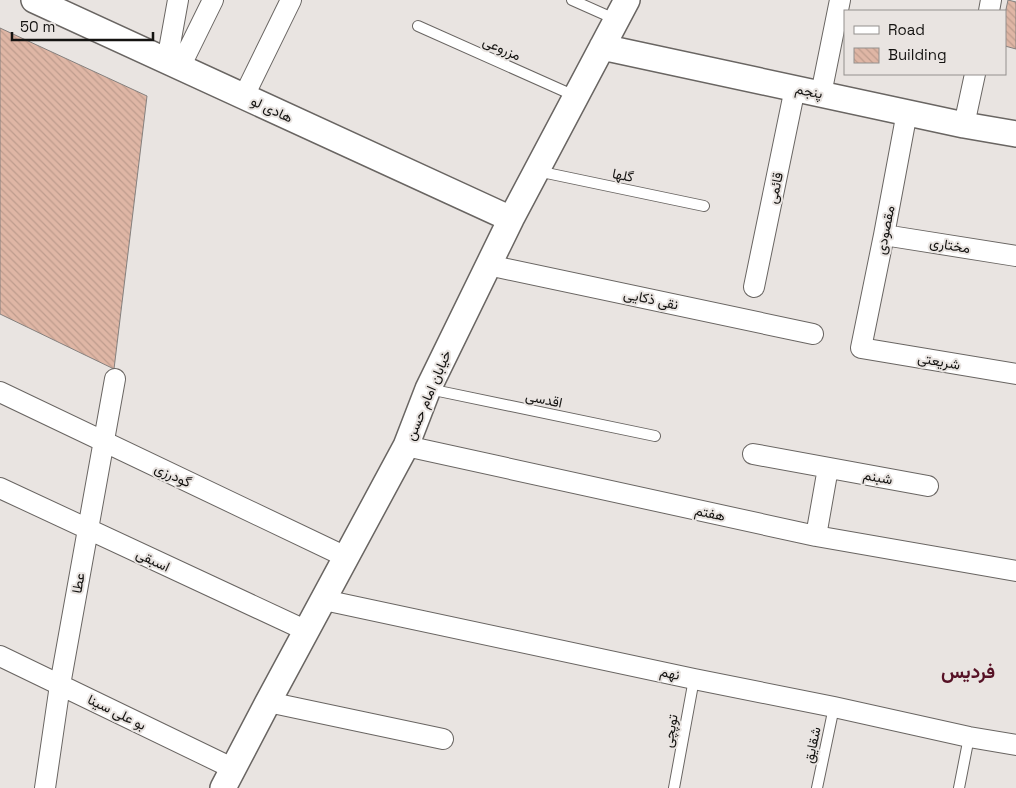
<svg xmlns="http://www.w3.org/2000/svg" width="1016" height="788" viewBox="0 0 1016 788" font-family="'Space Grotesk',Vazirmatn,sans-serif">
<defs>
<pattern id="building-back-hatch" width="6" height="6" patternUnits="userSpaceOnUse" patternTransform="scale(1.25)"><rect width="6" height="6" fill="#dfb6a5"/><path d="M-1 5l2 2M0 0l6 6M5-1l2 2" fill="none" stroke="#be9c8d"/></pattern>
</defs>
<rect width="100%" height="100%" fill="#e9e4e1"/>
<path fill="url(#building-back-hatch)" stroke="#85807e" d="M1008 0 1016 2V49L1005 46V14Z
M0 28 147 96 114 369 0 314Z"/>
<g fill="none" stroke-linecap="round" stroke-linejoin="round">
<g stroke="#696562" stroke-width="12">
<path id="service" d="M572 0 617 20
M418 26 575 96
M537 171 704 206
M429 389 655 436
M674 788 694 679
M817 788 834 707
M959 788 969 737"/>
</g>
<g stroke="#696562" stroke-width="22">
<path id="minor" d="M989 11 991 0
M167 61 178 0
M180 67 213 0
M821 94 840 0
M244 96 291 0
M907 112 884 235 861 348 1016 374
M964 125 975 74
M884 235 1016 256
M488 265 813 334
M754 287 795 88
M0 392 346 557
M406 446 816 536 1016 571
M753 454 928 486
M0 488 307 631
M816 536 828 468
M324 600 694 679 834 707 969 737 1016 745
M0 656 234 769
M268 702 443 739
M45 788 60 685 115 379"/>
</g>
<g stroke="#696562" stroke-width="28">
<path id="tertiary" d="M34 0 511 219
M602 47 964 125 1016 134
M223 788 268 702 406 446 428 389 511 219 627 0"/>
</g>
<use href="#service" stroke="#fff" stroke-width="10"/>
<use href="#minor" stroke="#fff" stroke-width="20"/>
<use href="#tertiary" stroke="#fff" stroke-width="25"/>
</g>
<g text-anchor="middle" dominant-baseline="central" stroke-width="4" stroke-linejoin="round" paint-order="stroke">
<g font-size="14" fill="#141311" stroke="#e9e4e1">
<text transform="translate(502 48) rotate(24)">مزروعی</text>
<text transform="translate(809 91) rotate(12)">پنجم</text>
<text transform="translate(272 109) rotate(25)">هادی لو</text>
<text transform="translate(623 175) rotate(12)">گلها</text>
<text transform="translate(775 188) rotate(-78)">قائمی</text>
<text transform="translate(885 230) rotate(-79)">مقصودی</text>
<text transform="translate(950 245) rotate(9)">مختاری</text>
<text transform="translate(651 299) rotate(12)">نقی ذکایی</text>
<text transform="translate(939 361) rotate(10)">شریعتی</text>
<text transform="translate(428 395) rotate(-67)">خیابان امام حسن</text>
<text transform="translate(544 399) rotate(12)">اقدسی</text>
<text transform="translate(173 475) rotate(25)">گودرزی</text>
<text transform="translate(878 477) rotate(10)">شبنم</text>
<text transform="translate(710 513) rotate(12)">هفتم</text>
<text transform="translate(153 560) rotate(25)">اسبقی</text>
<text transform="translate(78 583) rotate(-80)">عطا</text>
<text transform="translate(670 673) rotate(12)">نهم</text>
<text transform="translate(117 712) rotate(26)">بو علی سینا</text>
<text transform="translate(670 731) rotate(-80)">توپچی</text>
<text transform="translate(812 745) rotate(-78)">شقایق</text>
</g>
<g font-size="19" font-weight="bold" fill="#561125" stroke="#e9e4e1">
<text x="968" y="671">فردیس</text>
</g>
</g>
<rect x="844" y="10" width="162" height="65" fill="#e9e4e1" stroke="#94908e"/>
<rect x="854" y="26" width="25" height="8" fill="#ffffff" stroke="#94908e"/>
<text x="888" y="35" font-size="15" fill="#141311">Road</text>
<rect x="854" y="48" width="25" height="15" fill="url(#building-back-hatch)" stroke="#94908e"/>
<text x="888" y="60" font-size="15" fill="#141311">Building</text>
<path d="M12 32v8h141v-8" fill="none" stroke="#141311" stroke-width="2.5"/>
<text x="20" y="32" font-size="15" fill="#141311" stroke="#e9e4e1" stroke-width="4" paint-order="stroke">50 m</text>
</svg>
